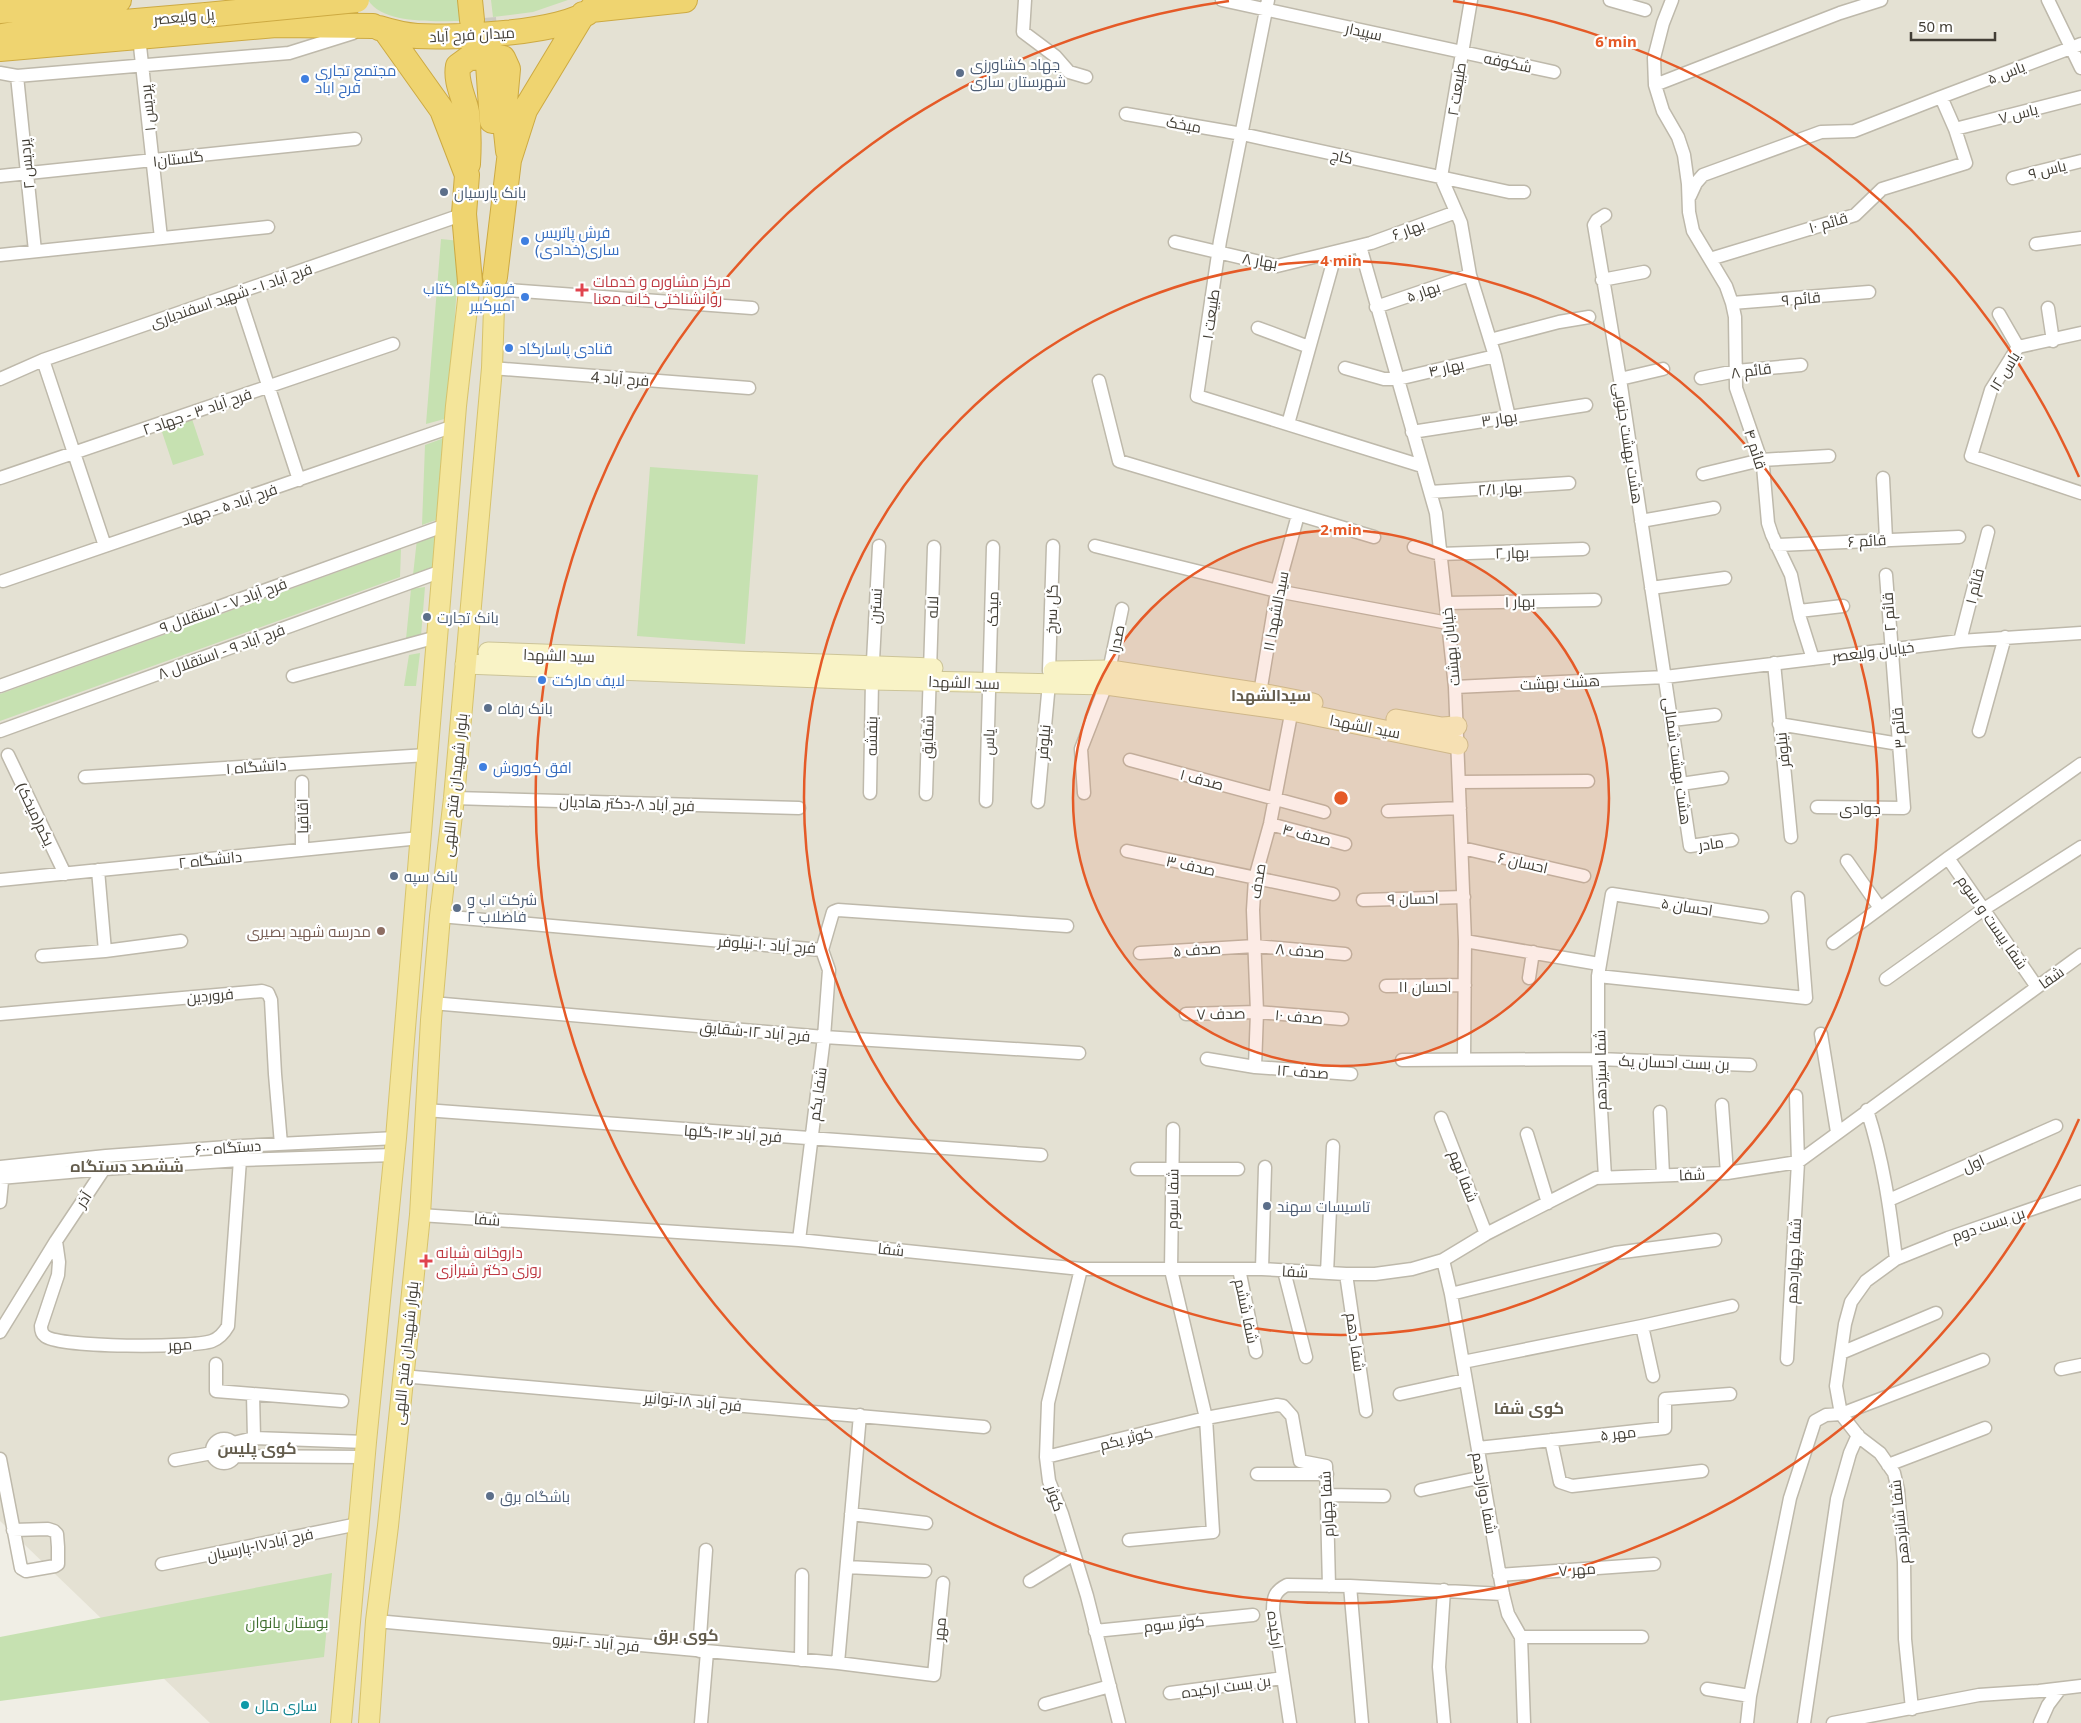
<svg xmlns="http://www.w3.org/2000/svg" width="2081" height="1723" viewBox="0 0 2081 1723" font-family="'Noto Sans',Cairo,sans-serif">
<rect width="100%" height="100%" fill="#f0eee5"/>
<path fill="#e4e1d3" d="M0 0H2081V1723H210L0 1521Z"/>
<path fill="#c6e1b1" d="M368 0H462L465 21C438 21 383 25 368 0Z
M491 0H568L533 12 493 17Z
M441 239 460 241 448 418 426 424Z
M191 416 204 455 173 465 160 426Z
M444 438 439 519 422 525 425 445Z
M650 467 758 475 745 644 637 636Z
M435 537 432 570 413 575 417 539Z
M401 549 400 577 0 721V694Z
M425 587 421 636 406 639 411 589Z
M420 653 416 686H404L409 655Z
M332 1573 324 1657 0 1701V1637Z"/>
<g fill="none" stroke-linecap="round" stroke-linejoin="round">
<path stroke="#cdcbc2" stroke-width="24" stroke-dasharray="24 12" stroke-linecap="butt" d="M484 18 487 54"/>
<g stroke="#beb9ab" stroke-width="15">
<path id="street" d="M1025 0 1023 32 1055 56 1069 72 1086 77
M1222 0 1554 72
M1268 0 1220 241 1197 396 1422 466
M1610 0 1645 10
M1672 0 1663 23 1654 58 1655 85 1663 111 1678 137 1684 155 1688 184 1689 212 1693 231 1726 286 1732 303 1735 317 1736 388 1763 466 1768 523 1772 535 1791 575 1800 618 1813 659
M2048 0 2081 68
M139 37 161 238
M0 73 17 76 289 53 353 33
M17 76 35 251
M1655 85 1840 13 1881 0
M1941 97 2081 44
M1126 114 1242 134 1509 192H1524
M1955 129 2081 97
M0 176 355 139
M1441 177 1461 223 1470 275 1495 356 1509 417
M1441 177 1471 0
M2013 178 2081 161
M1690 196 1696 183 1703 175 1821 132 1854 131 1941 97 1955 129 1966 163 1882 189 1855 215 1710 259
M1605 215 1597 220 1594 225 1620 379 1690 846 1732 840
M1175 242 1277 266 1371 243 1456 212
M2036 244 2081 238
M1360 246 1436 513 1455 687 1465 941 1464 1059
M0 255 268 227
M1602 280 1644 272
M494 289 752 308
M238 293 299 480
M1732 303 1869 292
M1376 307 1470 275
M2048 308 2053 341
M1999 314 2018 347
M1258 328 1309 347
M2081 333 2018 347 1991 390 1971 456 2081 493
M1490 340 1559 322 1589 317
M43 360 105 546
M492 368 749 388
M1345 368 1384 379H1398L1495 356
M1701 378 1736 371 1801 365
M0 379 43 360 464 214
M1620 379 1663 369
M1099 381 1119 461 1374 537
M1288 424 1336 252
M1412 432 1586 405
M1703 474 1761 460 1829 456
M0 478 393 344
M1883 478 1886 539
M1430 492 1569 483
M1641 521 1714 508
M1776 545 1959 537
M1095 546 1277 591 1448 623
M1414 547 1440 554 1583 549
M3 581 454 426
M1651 588 1725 578
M1446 603 1595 600
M1799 611 1843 606
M1960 641 1988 532
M1774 663 1791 837
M1049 671 1053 546
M293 676 437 637
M0 686 446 525
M1455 687 1665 677 1960 641 2081 633
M1259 699 1277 591 1298 515
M1672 720 1715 715
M1779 724 1899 744
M0 731 442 571
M1979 731 2005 637
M8 755 65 874
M1130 760 1324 812
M85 777 427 755
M302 782V850
M1459 782 1588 781
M1681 784 1722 778
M870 793 872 680 879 546
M1084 793 1081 749 1106 685 1122 609
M926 794 934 547
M454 798 799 808
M986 801 993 547
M1038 802 1049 683
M1817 807 1904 808 1886 575
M1388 811 1460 808
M1270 824 1345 844
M1462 848 1584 876
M1127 851 1333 894
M1948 858 2037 987
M1847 861 1880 908
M98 870 105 951 181 941
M0 880 420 838
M1363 900 1464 897
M440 916 822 950 833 912 838 910 1067 926
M1465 941 1599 964
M1833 943 1948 858 2081 764
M1140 953 1255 946 1345 954
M42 956 105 951
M1598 976 1806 998 1798 898
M1529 978 1533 952
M1886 979 1984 909 2081 847
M1386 986 1465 985
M432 1003 824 1037 1079 1053
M0 1014 262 991 268 993 271 1000 275 1074 281 1144
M1186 1014 1257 1012 1342 1019
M1821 1034 1837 1132
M1207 1059 1255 1067 1351 1074
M1402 1060 1598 1059 1750 1065
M1255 1067 1257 1012 1253 910 1255 878 1270 824 1293 704
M1722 1105 1727 1173
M425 1110 1041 1155
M1867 1110C1883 1159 1890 1208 1896 1259
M1660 1112 1663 1175
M1441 1118 1486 1234
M1527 1134 1548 1203
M0 1167 106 1156 241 1146 396 1138
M1137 1169H1238
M1605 1177 1598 1059V976L1612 894 1762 917
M0 1178 104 1169 240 1160 394 1155
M1889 1200 2056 1126
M0 1202 3 1171
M420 1215 799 1240 1081 1269H1262L1346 1274H1375L1412 1269 1443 1260 1486 1234 1596 1178 1727 1173 1798 1162 2081 955
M799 1240 824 1037 829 970 822 950
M56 1241 59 1262 58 1275 41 1326C41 1330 42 1334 45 1336 59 1348 193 1348 212 1341 220 1338 224 1333 228 1326L241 1146
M1443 1260 1451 1294 1503 1594 1508 1614 1521 1637 1524 1723
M1081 1269 1048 1403 1046 1457 1049 1481 1062 1514 1087 1596 1119 1723
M1239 1269 1256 1352
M1262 1269 1265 1167
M1284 1271 1306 1357
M1327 1273 1333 1146
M1346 1274 1366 1411
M1451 1294 1615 1253 1715 1240
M1642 1326 1653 1376
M0 1332 56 1241 104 1169 105 1165
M1841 1353 1936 1313
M1787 1359 1798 1162 1796 1096
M1463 1362 1642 1326 1732 1306
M216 1364V1391L342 1401
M2061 1369 2081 1365
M402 1376 984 1427
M253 1394 254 1438
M1400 1394 1465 1380
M212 1451a12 12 0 1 1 24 0a12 12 0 1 1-24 0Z
M1551 1440 1560 1482 1572 1486 1702 1471
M233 1443 254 1438 366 1442
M1478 1448 1665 1428V1399L1730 1394
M235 1456 364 1457
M1046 1457 1206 1418 1277 1405 1283 1406 1292 1416 1300 1461 1326 1466 1329 1586
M0 1459 21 1568 26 1571 55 1566 58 1564V1547L57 1534 54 1531 48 1529 13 1530
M175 1460 212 1453
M1888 1465 1985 1428
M1257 1474H1327
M1421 1490 1483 1477
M1327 1495 1384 1496
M851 1514 926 1523
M1129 1540 1213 1532 1206 1418 1171 1270 1173 1129
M162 1564 358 1524
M847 1567 925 1571
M1499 1575 1654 1564
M1030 1581 1074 1554
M1350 1586 1362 1723
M376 1621 838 1663 934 1675 943 1583
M1095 1631 1253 1615
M1521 1637H1642
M699 1651 706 1550
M801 1660 802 1575
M838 1663 860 1415
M1707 1689 1750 1696
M1170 1693 1283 1678
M1045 1704 1110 1686
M1912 1709 1905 1639 1904 1562 1898 1490 1894 1473 1880 1453 1859 1437 1841 1414 1836 1386 1845 1324 1851 1302 1866 1281 1896 1259 1948 1238 2081 1192
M701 1723 707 1652
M1290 1723 1273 1610C1273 1597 1275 1591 1287 1585L1350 1586 1503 1594
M1444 1723 1439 1667 1444 1590
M1747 1723 1750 1696 1790 1498 1815 1421 1826 1415 1841 1414 1983 1360
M1804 1723 1837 1499 1850 1453 1858 1435
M1833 1723 1979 1695 2039 1691 2081 1686
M2040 1723 2048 1705 2060 1689"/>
</g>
<g stroke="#ccc498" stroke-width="21">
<path id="secondary" d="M488 652 933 668
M465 664 872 680 1106 685 1292 711 1458 745
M1053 671 1110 670 1261 693 1313 703
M1396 719 1442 727 1457 726"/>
</g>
<g stroke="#d7c36c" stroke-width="22">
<path id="primary" d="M341 1723 366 1442 396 1138 456 406 470 282
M369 1723 376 1621 388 1526 420 1215 431 1020 440 916 454 798 492 368 495 277"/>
</g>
<g stroke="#cdaa42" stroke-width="26">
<path id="highway" d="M470 0 472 20
M591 10 685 0
M0 11 119 0
M379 28C392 32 403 35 417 36 451 38 566 34 591 10 593 8 595 3 596 0
M385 30 442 110 467 175 464 214 470 282
M2 36 42 29 206 15
M0 49 276 25 373 26
M488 64 492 121
M468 164C469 147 469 129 467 112 464 97 455 82 458 66L469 58 495 57 503 58 508 69 504 113 508 151
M495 277 509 160 525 110 583 14"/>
</g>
<use href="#street" stroke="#fff" stroke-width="12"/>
<use href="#secondary" stroke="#f9f3c6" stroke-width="19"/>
<use href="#primary" stroke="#f4e59a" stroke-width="20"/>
<use href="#highway" stroke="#efd470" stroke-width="24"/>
<g stroke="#cdaa42" stroke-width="26" stroke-linecap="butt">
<path id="highway-bridge" d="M206 15 357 0"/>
</g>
<use href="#highway-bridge" stroke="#efd470" stroke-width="24"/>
</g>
<circle cx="1341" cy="798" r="268" fill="#e55a27" fill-opacity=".12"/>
<g fill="none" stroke="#e55a27" stroke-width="2.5">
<circle cx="1341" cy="798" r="268"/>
<circle cx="1341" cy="798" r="537"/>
<path d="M2079 1119A805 805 0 1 1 1229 1M1453 1A805 805 0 0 1 2079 477"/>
</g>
<g fill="#5c6f8a" stroke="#fff" stroke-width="2">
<circle cx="960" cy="73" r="5"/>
<circle cx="444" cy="192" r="5"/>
<circle cx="427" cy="617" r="5"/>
<circle cx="488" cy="708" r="5"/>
<circle cx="394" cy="876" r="5"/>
<circle cx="457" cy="908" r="5"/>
<circle cx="1267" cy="1206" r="5"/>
<circle cx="490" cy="1496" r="5"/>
</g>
<g fill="#3f7fe0" stroke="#fff" stroke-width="2">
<circle cx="305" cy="79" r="5"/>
<circle cx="525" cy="241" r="5"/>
<circle cx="525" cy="297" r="5"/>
<circle cx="509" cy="348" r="5"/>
<circle cx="542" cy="680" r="5"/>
<circle cx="483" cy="767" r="5"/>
</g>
<g fill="#e0444e" stroke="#fff" stroke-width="2">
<path d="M579.5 282.5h5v5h5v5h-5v5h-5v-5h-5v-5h5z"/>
<path d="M423.5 1253.5h5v5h5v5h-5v5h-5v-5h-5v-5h5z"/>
</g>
<circle fill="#8d6e63" stroke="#fff" stroke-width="2" cx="381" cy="931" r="5"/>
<circle fill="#0f9aa8" stroke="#fff" stroke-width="2" cx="245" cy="1705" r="5"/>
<g text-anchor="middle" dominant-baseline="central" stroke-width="4.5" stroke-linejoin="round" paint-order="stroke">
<g font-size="15" fill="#423e35" stroke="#fff">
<text transform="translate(184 16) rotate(-5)">پل ولیعصر</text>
<text transform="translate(1364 31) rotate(12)">سپیدار</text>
<text transform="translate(472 34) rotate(-3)">میدان فرح آباد</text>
<text transform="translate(1508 62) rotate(12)">شکوفه</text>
<text transform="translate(2006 72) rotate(-21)">یاس ۵</text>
<text transform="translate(1456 89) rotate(-81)">طبیعت ۲</text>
<text transform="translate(147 108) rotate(-96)">پردیس ۱</text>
<text transform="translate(2018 113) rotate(-14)">یاس ۷</text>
<text transform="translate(1184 124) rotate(10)">میخک</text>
<text transform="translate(1342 156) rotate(12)">کاج</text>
<text transform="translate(178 158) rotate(-6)">گلستان۱</text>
<text transform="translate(26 164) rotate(-96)">پردیس ۲</text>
<text transform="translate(2047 169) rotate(-14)">یاس ۹</text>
<text transform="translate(1828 222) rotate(-16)">قائم ۱۰</text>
<text transform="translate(1408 229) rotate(-20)">بهار ۶</text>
<text transform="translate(1260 260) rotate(9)">بهار ۸</text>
<text transform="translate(1423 291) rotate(-19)">بهار ۵</text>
<text transform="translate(231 295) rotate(-19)">فرح آباد ۱ - شهید اسفندیاری</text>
<text transform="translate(1801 298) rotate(-5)">قائم ۹</text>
<text transform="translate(1210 314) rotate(-82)">طبیعت ۱</text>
<text transform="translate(1446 367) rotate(-13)">بهار ۴</text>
<text transform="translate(1751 370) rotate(-7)">قائم ۸</text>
<text transform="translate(2004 371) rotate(-58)">یاس ۱۲</text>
<text transform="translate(620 378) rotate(4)">فرح آباد 4</text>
<text transform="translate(197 411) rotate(-19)">فرح آباد ۳ - جهاد ۲</text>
<text transform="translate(1499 418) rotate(-9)">بهار ۳</text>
<text transform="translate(1629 443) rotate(81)">هشت بهشت جنوبی</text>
<text transform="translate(1756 449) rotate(72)">قائم ۴</text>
<text transform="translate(1500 488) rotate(-4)">بهار ۲/۱</text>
<text transform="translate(229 504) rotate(-19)">فرح آباد ۵ - جهاد</text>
<text transform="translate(1867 540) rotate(-3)">قائم ۶</text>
<text transform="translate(1512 552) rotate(-2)">بهار ۲</text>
<text transform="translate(1974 586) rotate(-76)">قائم ۱</text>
<text transform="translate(1520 601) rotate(-1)">بهار ۱</text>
<text transform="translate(223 605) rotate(-20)">فرح آباد ۷ - استقلال ۹</text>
<text transform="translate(875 606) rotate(-87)">نسترن</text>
<text transform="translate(932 607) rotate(-88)">لاله</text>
<text transform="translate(992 609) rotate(-89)">میخک</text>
<text transform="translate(1051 609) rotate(-88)">گل سرخ</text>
<text transform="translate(1275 611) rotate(-79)">سیدالشهدا ۱۱</text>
<text transform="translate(1888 612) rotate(-94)">قائم ۲</text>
<text transform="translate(1116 639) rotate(-79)">صدرا</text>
<text transform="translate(1450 647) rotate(-96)">خیابان بهشت</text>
<text transform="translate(221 651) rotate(-20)">فرح آباد ۹ - استقلال ۸</text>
<text transform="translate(1873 651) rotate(-7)">خیابان ولیعصر</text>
<text transform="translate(559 655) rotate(2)">سید الشهدا</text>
<text transform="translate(964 682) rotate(2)">سید الشهدا</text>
<text transform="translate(1560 682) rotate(-3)">هشت بهشت</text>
<text transform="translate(1365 726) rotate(11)">سید الشهدا</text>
<text transform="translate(1898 728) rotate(-95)">قائم ۳</text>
<text transform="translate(871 736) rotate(-89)">بنفشه</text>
<text transform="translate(927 737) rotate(-88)">شقایق</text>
<text transform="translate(988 742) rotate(-88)">یاس</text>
<text transform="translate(1043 742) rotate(-85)">نیلوفر</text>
<text transform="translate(1782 750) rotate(-96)">نیلوفر</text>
<text transform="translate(1678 761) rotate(82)">هشت بهشت شمالی</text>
<text transform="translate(256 766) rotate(-4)">دانشگاه ۱</text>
<text transform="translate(1202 779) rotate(15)">صدف ۱</text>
<text transform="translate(454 785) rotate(-84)">بلوار شهیدان فتح اللهی</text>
<text transform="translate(627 803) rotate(2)">فرح آباد ۸-دکتر هادیان</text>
<text x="1860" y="808">جوادی</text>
<text transform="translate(36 814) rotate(64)">یکم(میخک)</text>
<text transform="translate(302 816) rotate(-91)">اقاقيا</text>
<text transform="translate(1307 834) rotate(14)">صدف ۴</text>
<text transform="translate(1711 843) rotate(-8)">مادر</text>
<text transform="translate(210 859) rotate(-6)">دانشگاه ۲</text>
<text transform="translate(1523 862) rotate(13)">احسان ۶</text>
<text transform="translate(1191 865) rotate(12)">صدف ۳</text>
<text transform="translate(1257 881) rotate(-81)">صدف</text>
<text transform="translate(1413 898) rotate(-1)">احسان ۹</text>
<text transform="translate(1687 906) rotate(9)">احسان ۵</text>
<text transform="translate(1993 922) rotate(55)">شفا بیست و سوم</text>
<text transform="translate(767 944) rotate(4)">فرح آباد ۱۰-نیلوفر</text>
<text transform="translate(1197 949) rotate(-4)">صدف ۵</text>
<text transform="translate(1300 950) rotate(5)">صدف ۸</text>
<text transform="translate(2051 977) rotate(-36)">شفا</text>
<text x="1425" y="986">احسان ۱۱</text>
<text transform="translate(210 995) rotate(-5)">فروردین</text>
<text transform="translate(1221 1013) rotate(-1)">صدف ۷</text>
<text transform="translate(1299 1016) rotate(5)">صدف ۱۰</text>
<text transform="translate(755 1031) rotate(5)">فرح آباد ۱۲-شقایق</text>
<text transform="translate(1674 1062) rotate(2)">بن بست احسان یک</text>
<text transform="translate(1600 1070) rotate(-91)">شفا سیزدهم</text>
<text transform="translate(1303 1071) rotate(4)">صدف ۱۲</text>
<text transform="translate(817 1094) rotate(-82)">شفا یکم</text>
<text transform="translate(733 1133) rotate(4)">فرح آباد ۱۴-گلها</text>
<text transform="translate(228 1147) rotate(-4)">۶۰۰ دستگاه</text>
<text transform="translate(1973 1163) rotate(-24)">اول</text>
<text transform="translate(1692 1174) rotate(-2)">شفا</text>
<text transform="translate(1464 1176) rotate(69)">شفا نهم</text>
<text transform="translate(83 1199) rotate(-56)">آذر</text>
<text transform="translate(1172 1199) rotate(-89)">شفا سوم</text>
<text transform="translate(487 1219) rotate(4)">شفا</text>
<text transform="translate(1988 1224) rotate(-19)">بن بست دوم</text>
<text transform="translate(891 1249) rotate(6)">شفا</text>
<text transform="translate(1793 1261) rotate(-87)">شفا چهاردهم</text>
<text transform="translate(1295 1271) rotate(3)">شفا</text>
<text transform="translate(1247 1311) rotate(78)">شفا ششم</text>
<text transform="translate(1356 1342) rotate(82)">شفا دهم</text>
<text transform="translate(180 1344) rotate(-3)">مهر</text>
<text transform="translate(405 1353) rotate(-84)">بلوار شهیدان فتح اللهی</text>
<text transform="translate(693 1401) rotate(5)">فرح آباد ۱۸-توانیر</text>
<text transform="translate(1618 1433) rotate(-6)">مهر ۵</text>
<text transform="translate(1126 1438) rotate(-14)">کوثر یکم</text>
<text transform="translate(1485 1493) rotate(80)">شفا دوازدهم</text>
<text transform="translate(1056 1498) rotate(71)">کوثر</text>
<text transform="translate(1326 1504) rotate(-93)">شفا چهارم</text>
<text transform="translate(1899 1522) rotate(-96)">شفا شانزدهم</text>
<text transform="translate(260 1544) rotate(-12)">فرح آباد۱۷-پارسیان</text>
<text transform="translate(1577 1569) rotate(-4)">مهر ۷</text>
<text transform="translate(1174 1623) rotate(-6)">کوثر سوم</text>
<text transform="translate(939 1629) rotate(-85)">مهر</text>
<text transform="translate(1276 1630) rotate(82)">ارکیده</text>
<text transform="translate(596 1642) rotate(5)">فرح آباد ۲۰-نیرو</text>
<text transform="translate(1226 1686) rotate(-8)">بن بست ارکیده</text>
</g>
<g font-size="15" fill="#4e5e75" stroke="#fff" text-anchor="start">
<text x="970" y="64">جهاد کشاورزی<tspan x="970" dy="17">شهرستان ساری</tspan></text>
<text x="454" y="192">بانک پارسیان</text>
<text x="437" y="617">بانک تجارت</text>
<text x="498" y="708">بانک رفاه</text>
<text x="404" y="876">بانک سپه</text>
<text x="467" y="899">شرکت اب و<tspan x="467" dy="17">فاضلاب ۲</tspan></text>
<text x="1277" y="1206">تاسیسات سهند</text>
<text x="500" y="1496">باشگاه برق</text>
</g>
<g font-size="15" fill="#366cbe" stroke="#fff" text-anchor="start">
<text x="315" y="70">مجتمع تجاری<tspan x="315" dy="17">فرح اباد</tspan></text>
<text x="535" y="232">فرش پاتریس<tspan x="535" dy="17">(خدادی)ساری</tspan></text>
<text x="515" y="288" text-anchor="end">فروشگاه کتاب<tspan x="515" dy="17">امیرکبیر</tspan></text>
<text x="519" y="348">قنادی پاسارگاد</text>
<text x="552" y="680">لایف مارکت</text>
<text x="493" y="767">افق کوروش</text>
</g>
<g font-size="15" fill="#be3a42" stroke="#fff" text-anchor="start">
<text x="593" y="281">مرکز مشاوره و خدمات<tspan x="593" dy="17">روانشناختی خانه معنا</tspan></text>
<text x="436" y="1252">داروخانه شبانه<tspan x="436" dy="17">روزی دکتر شیرازی</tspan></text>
</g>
<g font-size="15" fill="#785e54" stroke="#fff" text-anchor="end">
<text x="371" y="931">مدرسه شهید بصیری</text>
</g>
<g font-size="15" fill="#3f6d2e" stroke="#fff">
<text x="287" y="1622">بوستان بانوان</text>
</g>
<g font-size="15" fill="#0d838f" stroke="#fff" text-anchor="start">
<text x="255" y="1705">ساری مال</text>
</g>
<g font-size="16" font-weight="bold" fill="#645d4d" stroke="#fff">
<text x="1271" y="695">سیدالشهدا</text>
<text x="127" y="1166">ششصد دستگاه</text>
<text x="1529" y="1408">کوی شفا</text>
<text x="257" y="1448">کوی پلیس</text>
<text x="686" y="1635">کوی برق</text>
</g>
</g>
<circle cx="1341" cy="798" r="8" fill="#e55a27" stroke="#fff" stroke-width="2.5"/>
<g font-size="15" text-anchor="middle" font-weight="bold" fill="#e55a27" stroke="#fff" stroke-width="4.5" stroke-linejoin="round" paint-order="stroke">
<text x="1616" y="47">6 min</text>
<text x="1341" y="266">4 min</text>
<text x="1341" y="535">2 min</text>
</g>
<path d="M1911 32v8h84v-8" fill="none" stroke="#423e35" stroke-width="2.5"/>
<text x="1918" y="32" font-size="15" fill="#423e35" stroke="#ffffff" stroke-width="4" paint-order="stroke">50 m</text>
</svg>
